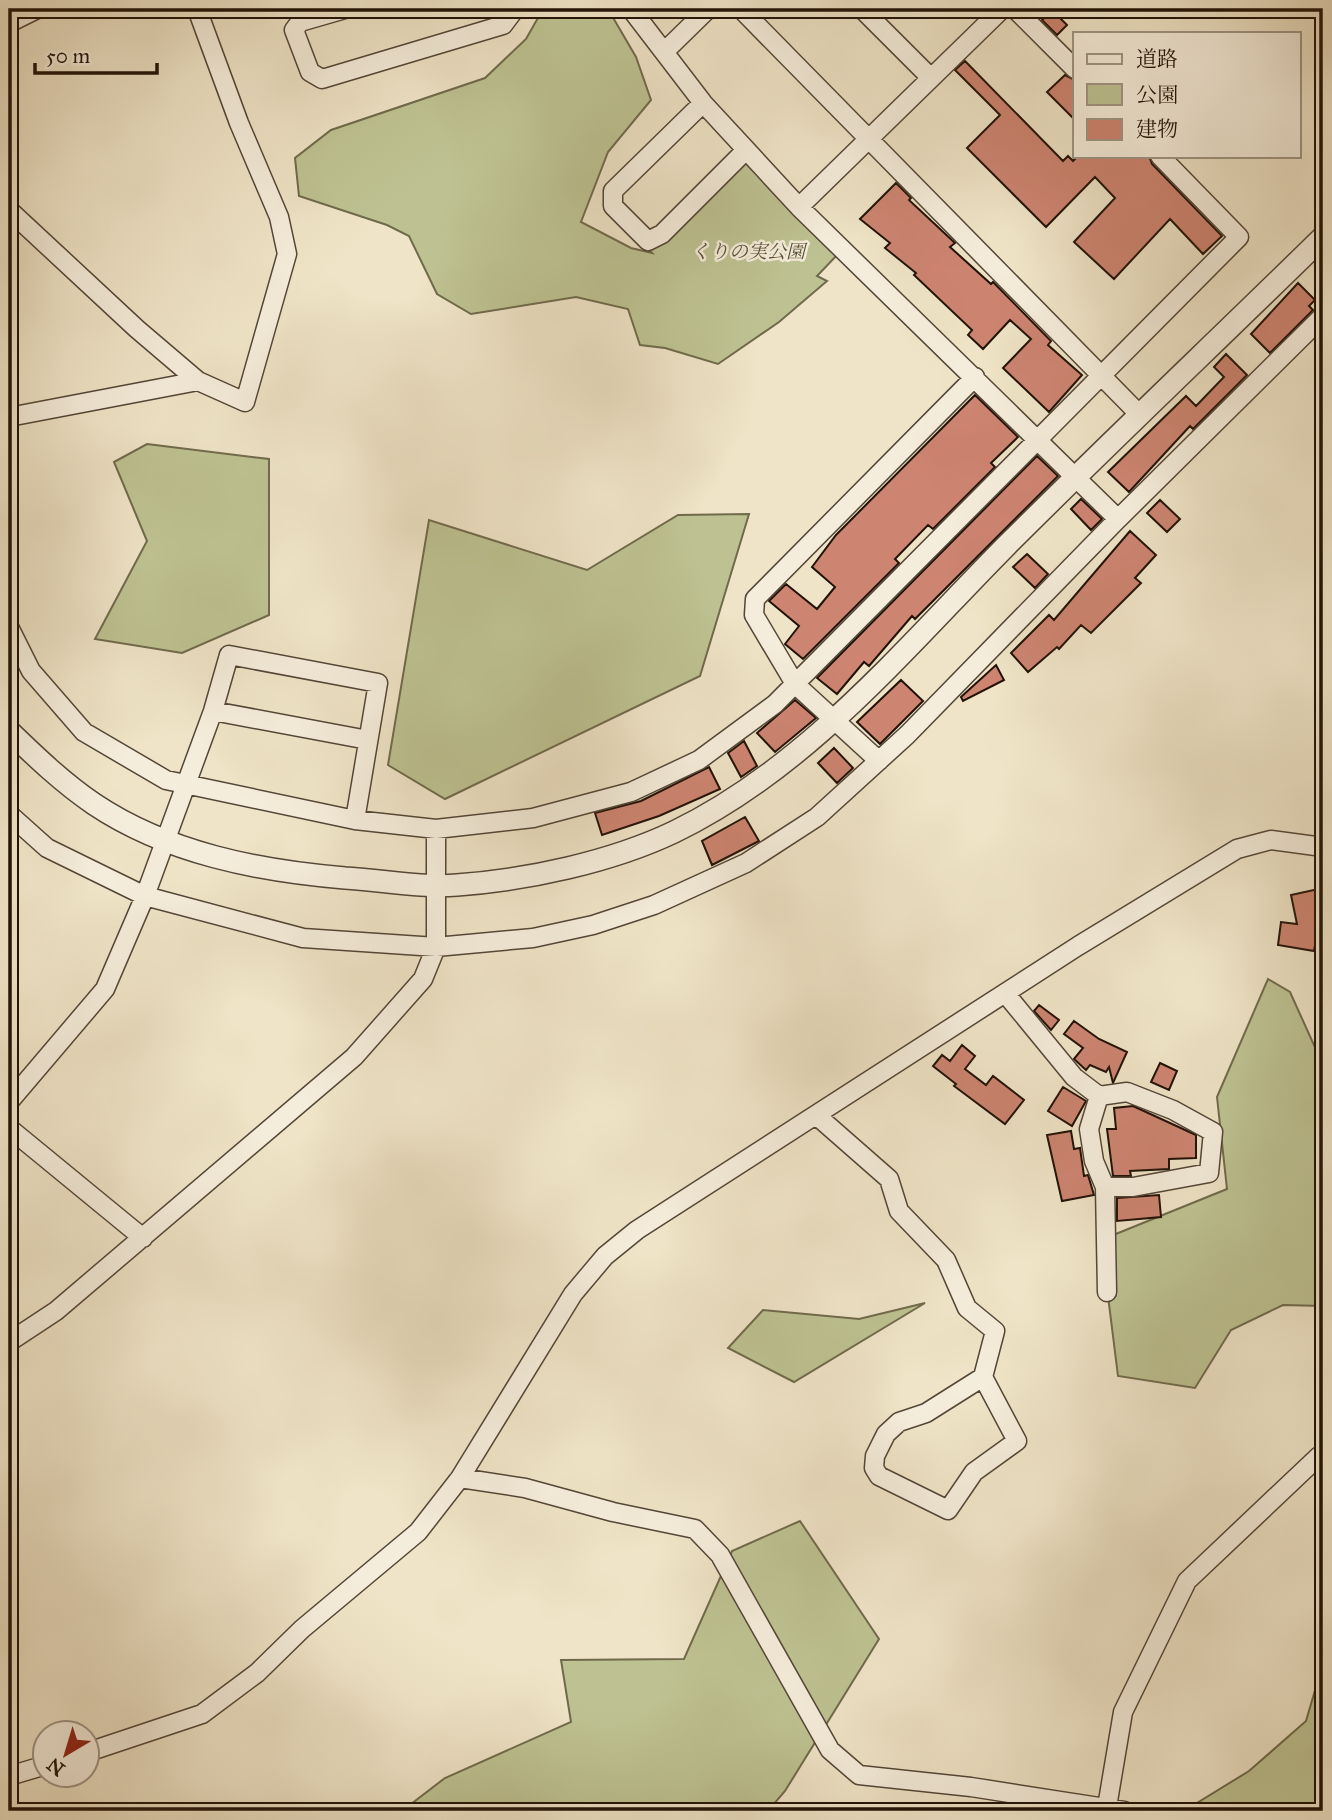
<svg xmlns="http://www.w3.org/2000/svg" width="1332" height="1820" viewBox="0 0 1332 1820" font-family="'IM FELL Great Primer','Noto Serif JP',serif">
<rect width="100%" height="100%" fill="#efe4c7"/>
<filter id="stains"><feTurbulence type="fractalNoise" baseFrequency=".00286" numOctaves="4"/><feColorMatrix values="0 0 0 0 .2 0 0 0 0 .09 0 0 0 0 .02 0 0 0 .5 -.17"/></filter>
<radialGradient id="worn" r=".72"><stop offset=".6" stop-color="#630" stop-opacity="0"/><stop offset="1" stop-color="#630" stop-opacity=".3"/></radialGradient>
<path fill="#bec292" stroke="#706a4c" stroke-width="2" d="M543 9H608L636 57 651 100 608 152 581 222 631 248 652 253 647 248 748 161 840 252 817 276 827 281 779 322 718 364 665 348 640 345 628 309 576 297 471 314 437 294 409 236 387 225 299 196 295 158 331 130 485 78 526 39Z
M147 444 269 459V615L182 653 95 639 147 541 114 462Z
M749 514 700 676 445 799 388 765 429 520 587 570 678 515Z
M1268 979 1290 992 1323 1065V1306L1283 1305 1231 1330 1195 1388 1118 1376 1101 1240 1227 1189 1217 1097Z
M925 1303 794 1382 728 1348 763 1310 859 1319Z
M800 1521 879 1639 785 1791 768 1811H402L445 1778 571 1722 561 1660 684 1659 732 1551Z
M1323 1663V1811H1184L1249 1771 1306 1721Z"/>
<path fill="#cd8471" stroke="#211207" stroke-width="2" d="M1052 10 1067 25 1057 35 1042 20Z
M965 61 1063 161 1068 156 1073 161 1078 156H1149L1152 164 1222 236 1203 254 1170 219 1114 279 1074 242 1115 198 1095 177 1046 227 967 148 1000 115 955 70Z
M1065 75 1075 80V120L1047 92Z
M896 183 911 198 909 200 955 243 950 247 991 284 993 282 1051 341 1048 345 1082 375 1049 412 1003 368 1031 339 1010 320 983 349 968 335 972 330 914 275 916 273 885 248 890 243 860 219Z
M1298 283 1315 300 1309 306 1313 310 1270 353 1251 334Z
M1226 354 1247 375 1193 429 1190 426 1129 492 1108 472 1186 396 1196 406 1224 377 1214 367Z
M975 395 1018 437 991 463 995 467 933 529 928 525 895 559 899 563 803 659 785 644 799 626 769 601 786 584 817 609 835 587 812 567 836 535Z
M1037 456 1058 476 915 619 912 616 869 666 864 662 837 694 817 678Z
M1081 499 1102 519 1091 530 1071 509Z
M1160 500 1180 519 1167 532 1147 513Z
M1130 531 1156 555 1135 578 1141 583 1091 633 1081 625 1059 649 1057 647 1028 672 1011 653 1049 615 1054 620Z
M1027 554 1048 574 1035 588 1013 567Z
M996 665 1004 680 963 701 961 697Z
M901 680 923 701 880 744 857 722Z
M795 700 816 718 775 752 757 733Z
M744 741 757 766 741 777 728 753Z
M834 748 853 768 837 783 818 763Z
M709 767 720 789 659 816 602 835 595 813 641 801Z
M745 817 759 841 712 865 702 841Z
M1323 888V920L1319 921 1314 951 1278 945 1281 922 1297 924 1291 895Z
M1039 1005 1059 1020 1051 1030 1034 1011Z
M1074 1021 1099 1039 1127 1052 1113 1083 1109 1067 1106 1072 1090 1065 1086 1070 1074 1059 1083 1048 1064 1034Z
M962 1045 975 1056 965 1069 986 1085 993 1076 1024 1100 1005 1124 954 1086 956 1084 933 1066 942 1055 950 1061Z
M1160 1063 1177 1071 1169 1090 1151 1082Z
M1063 1087 1086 1101 1072 1126 1048 1111Z
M1133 1106 1196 1135V1158L1169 1159V1169L1130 1171 1131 1176H1113L1107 1129H1116L1114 1108Z
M1071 1131 1074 1149 1080 1148 1084 1176 1088 1175 1094 1195 1062 1201 1047 1135Z
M1159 1195 1161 1217 1117 1221V1198Z"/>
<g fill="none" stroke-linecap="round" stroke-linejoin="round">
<g stroke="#544637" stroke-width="21">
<path id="minor" d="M345 9 300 22 294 30 310 72 322 79 503 25 515 9
M741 9 1140 415
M862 9 931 78
M1015 9 1075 69
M9 23 37 9
M664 52 708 9
M703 103 613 191V206L648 241 662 234 746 150
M799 207 1002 9
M9 210 137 329 198 381 245 402 287 254 279 217 239 123 197 9
M9 417 198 381
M1118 519 1323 316
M9 627 31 671 84 732 166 780 355 820 436 829 533 818 631 792 699 760 775 704 1239 237 1160 156
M213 711 368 740
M879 761 795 684 754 615 755 599 975 377
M9 814 47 848 145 896 303 938 436 947 533 938 593 925 654 905 746 863 817 817 907 735 1118 519 799 207 703 103 631 9
M1005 993 1074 1077 1099 1096 1127 1092 1173 1110 1213 1132 1209 1173 1133 1187H1105
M1099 1096 1089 1129 1094 1161 1105 1187 1107 1292
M9 1102 105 989 145 896 213 711 229 655 378 683 355 820
M816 1115 889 1179 899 1211 946 1260 967 1308 995 1331 983 1377 1017 1441 974 1472 948 1510 879 1476 874 1468 875 1456 886 1434 899 1422 926 1413 983 1377
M9 1128 143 1238
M9 1342 56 1311 354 1057 423 979 436 947V829
M460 1478 525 1488 613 1512 695 1529 720 1555 830 1750 859 1775 971 1787 1125 1811
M88 1752 202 1714 257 1673 302 1629 418 1532 460 1478 573 1294 605 1256 637 1230 1078 946 1237 849 1271 840 1323 847
M9 1776 46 1765
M1107 1807 1123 1712 1187 1581 1319 1456"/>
</g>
<g stroke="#544637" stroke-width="24">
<path id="tertiary" d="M9 731C36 757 63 783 94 804 167 853 259 871 345 878 381 880 421 888 457 885 527 880 611 862 674 832 807 768 905 648 1007 545 1111 441 1218 340 1323 237"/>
</g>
<use href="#minor" stroke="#f5eddb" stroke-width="18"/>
<use href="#tertiary" stroke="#f5eddb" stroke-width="21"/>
</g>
<g text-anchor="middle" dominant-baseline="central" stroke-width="5" stroke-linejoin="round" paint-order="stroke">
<g font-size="19" font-style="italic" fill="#585038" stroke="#f5eddb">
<text x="748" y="251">くりの実公園</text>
</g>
</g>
<rect width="1332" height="1820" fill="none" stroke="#efe4c7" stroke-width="35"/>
<rect x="10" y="10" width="1311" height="1799" fill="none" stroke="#211207" stroke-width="3.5"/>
<rect x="18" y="18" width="1297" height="1785" fill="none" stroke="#211207" stroke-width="2"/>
<rect x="1073" y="32" width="228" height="126" fill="#f5eddb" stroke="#a09586" stroke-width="2"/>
<rect x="1087" y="54" width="35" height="10" fill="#f5eddb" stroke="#a09586" stroke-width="2"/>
<text x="1136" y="66" font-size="21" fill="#211207">道路</text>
<rect x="1087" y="84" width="35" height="21" fill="#bec292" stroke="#a09586" stroke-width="2"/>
<text x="1136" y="102" font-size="21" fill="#211207">公園</text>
<rect x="1087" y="119" width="35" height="21" fill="#cd8471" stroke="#a09586" stroke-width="2"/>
<text x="1136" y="136" font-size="21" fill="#211207">建物</text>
<g transform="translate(66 1754) rotate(218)"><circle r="33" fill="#f5eddb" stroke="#a09586" stroke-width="2"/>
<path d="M0-5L12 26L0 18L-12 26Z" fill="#8f2418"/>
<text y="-10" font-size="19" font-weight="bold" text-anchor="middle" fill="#211207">N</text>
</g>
<path d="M35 63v10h122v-10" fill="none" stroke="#211207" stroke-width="3.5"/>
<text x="46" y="63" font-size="21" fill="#211207" stroke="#f5eddb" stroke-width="5" paint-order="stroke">50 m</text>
<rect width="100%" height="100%" filter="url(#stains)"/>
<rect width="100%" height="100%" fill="url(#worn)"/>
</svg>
